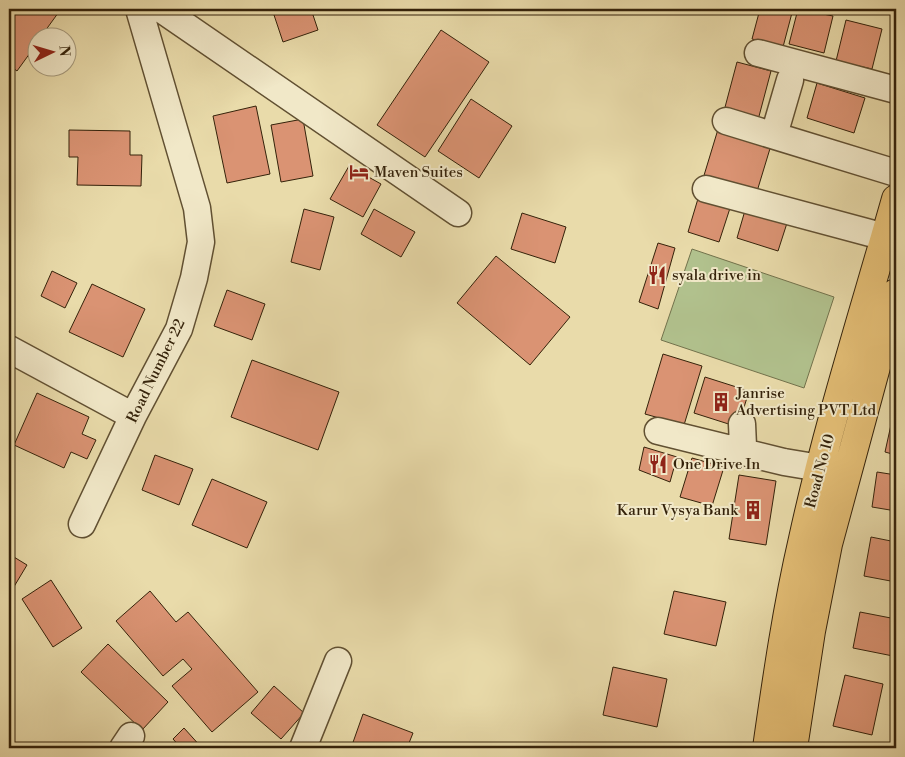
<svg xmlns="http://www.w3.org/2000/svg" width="905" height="757" viewBox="0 0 905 757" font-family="'Libre Bodoni',serif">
<rect width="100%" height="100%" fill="#e9dbaa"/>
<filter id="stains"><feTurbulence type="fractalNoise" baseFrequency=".004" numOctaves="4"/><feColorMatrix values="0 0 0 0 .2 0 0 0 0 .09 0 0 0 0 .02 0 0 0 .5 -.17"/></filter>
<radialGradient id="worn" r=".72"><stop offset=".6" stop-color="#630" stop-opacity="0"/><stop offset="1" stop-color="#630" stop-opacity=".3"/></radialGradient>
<path fill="#b1c18d" stroke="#72724c" d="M692 249 834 297 804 388 661 340Z"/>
<path fill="#da9373" stroke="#34220a" d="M9 9H61L40 38H38V42L17 71 9 65Z
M272 9H311L318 30 283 42Z
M760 9H793L783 47 752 39Z
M798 9 833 16 824 53 789 44Z
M846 20 882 29 872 69 836 61Z
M441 30 489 62 425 157 377 125Z
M737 62 771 71 758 120 724 111Z
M817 83 865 98 854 133 807 118Z
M471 99 512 126 479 178 438 151Z
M256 106 270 174 227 183 213 116Z
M303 119 313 176 281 182 271 125Z
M719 126 772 142 755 198 702 182Z
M69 130 130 131V155H142L141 186 77 185 78 157H69Z
M349 166 381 184 363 217 330 199Z
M700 192 732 202 719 242 688 232Z
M746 207 788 220 778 251 737 238Z
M304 209 334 217 320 270 291 262Z
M374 209 415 232 401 257 361 234Z
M522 213 566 227 555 263 511 249Z
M658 243 675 248 658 309 639 302Z
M496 256 570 317 530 365 457 303Z
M52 271 77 283 65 308 41 296Z
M92 284 145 309 123 357 69 332Z
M227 290 265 304 252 340 214 326Z
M663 354 702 366 684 425 645 414Z
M252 360 339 392 318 450 231 417Z
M705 377 749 391 738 427 694 413Z
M37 393 89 417 82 434 96 440 87 459 71 452 64 468 14 445Z
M896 402V455L885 452Z
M644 447 677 457 670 482 639 470Z
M155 455 193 469 179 505 142 490Z
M692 458 724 467 712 506 680 497Z
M877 472 896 475V511L872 507Z
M739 475 776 481 766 545 729 539Z
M212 479 267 502 247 548 192 525Z
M871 537 896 542V582L864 576Z
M9 554 27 565 9 595Z
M51 580 82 628 53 647 22 599Z
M150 591 176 622 188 612 258 692 212 732 172 686 192 669 183 659 163 676 116 621Z
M674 591 726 602 716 646 664 634Z
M860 612 896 619V637L893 656 853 648Z
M108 644 168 702 142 730 81 672Z
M613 667 667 679 657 727 603 715Z
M845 675 883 684 872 735 833 726Z
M274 686 304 713 281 739 251 713Z
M363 714 413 733 407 748H351Z
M184 728 202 748H181L173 739Z"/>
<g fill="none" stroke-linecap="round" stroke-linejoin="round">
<g stroke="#615032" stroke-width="29">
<path id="minor" d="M161 9 458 213
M758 53 896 90
M726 121 896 173
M774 135 790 80
M706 189 885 237
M9 349 133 416
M742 424 743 446 748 453
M658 431 784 462 820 468
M82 524 133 416 179 329 194 278 201 242 197 208 139 9
M123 748 131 736
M303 748 338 661"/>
</g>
<g stroke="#34220a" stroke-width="30">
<path id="major" d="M767 748C777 678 787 608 803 539 828 424 864 312 896 199
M793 748 811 631 828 544 896 293"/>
</g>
<use href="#minor" stroke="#f1e8c8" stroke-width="26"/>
<use href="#major" stroke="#e4be75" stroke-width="28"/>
</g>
<defs>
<g id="hotel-bare" transform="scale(1.5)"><path d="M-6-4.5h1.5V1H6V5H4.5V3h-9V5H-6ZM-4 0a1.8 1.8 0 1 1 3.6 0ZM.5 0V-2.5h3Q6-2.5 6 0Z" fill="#8f2418" stroke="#f1e8c8" stroke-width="2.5" paint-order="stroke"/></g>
<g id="restaurant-bare" transform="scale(1.5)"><path d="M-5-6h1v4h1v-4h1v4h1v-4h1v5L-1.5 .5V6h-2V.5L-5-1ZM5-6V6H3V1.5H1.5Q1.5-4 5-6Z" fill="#8f2418" stroke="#f1e8c8" stroke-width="2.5" paint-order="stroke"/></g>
<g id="building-bare" transform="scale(1.5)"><path d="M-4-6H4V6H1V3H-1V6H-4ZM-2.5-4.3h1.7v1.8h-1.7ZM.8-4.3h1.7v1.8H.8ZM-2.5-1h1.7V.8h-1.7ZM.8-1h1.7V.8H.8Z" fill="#8f2418" stroke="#f1e8c8" stroke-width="2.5" paint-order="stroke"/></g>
</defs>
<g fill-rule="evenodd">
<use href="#hotel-bare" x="359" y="172"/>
<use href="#restaurant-bare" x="657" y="275"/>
<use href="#building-bare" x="721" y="402"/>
<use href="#restaurant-bare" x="658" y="464"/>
<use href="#building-bare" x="753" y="510"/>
</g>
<g text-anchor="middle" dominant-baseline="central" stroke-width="4" stroke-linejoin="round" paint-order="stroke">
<g font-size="15" fill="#34220a" stroke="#f1e8c8" text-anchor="start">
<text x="374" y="172">Maven Suites</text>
<text x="672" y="275">syala drive in</text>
<text x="736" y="393">Janrise<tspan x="736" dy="17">Advertising PVT Ltd</tspan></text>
<text x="673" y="464">One Drive In</text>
<text x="738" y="510" text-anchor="end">Karur Vysya Bank</text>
</g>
<g font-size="15" fill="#34220a" stroke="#f1e8c8">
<text transform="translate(156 371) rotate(-64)">Road Number 22</text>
<text transform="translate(820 471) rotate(-75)">Road No 10</text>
</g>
</g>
<rect width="905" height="757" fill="none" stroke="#e9dbaa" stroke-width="30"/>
<rect x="10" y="10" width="885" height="737" fill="none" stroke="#34220a" stroke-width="2.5"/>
<rect x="15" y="15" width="875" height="727" fill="none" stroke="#34220a"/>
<g transform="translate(52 52) rotate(85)"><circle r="24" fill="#f1e8c8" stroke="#a5997c"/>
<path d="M0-4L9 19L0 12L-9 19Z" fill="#8f2418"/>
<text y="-8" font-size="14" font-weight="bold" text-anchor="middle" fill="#34220a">N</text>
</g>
<rect width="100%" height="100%" filter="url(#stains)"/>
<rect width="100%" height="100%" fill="url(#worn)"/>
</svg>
